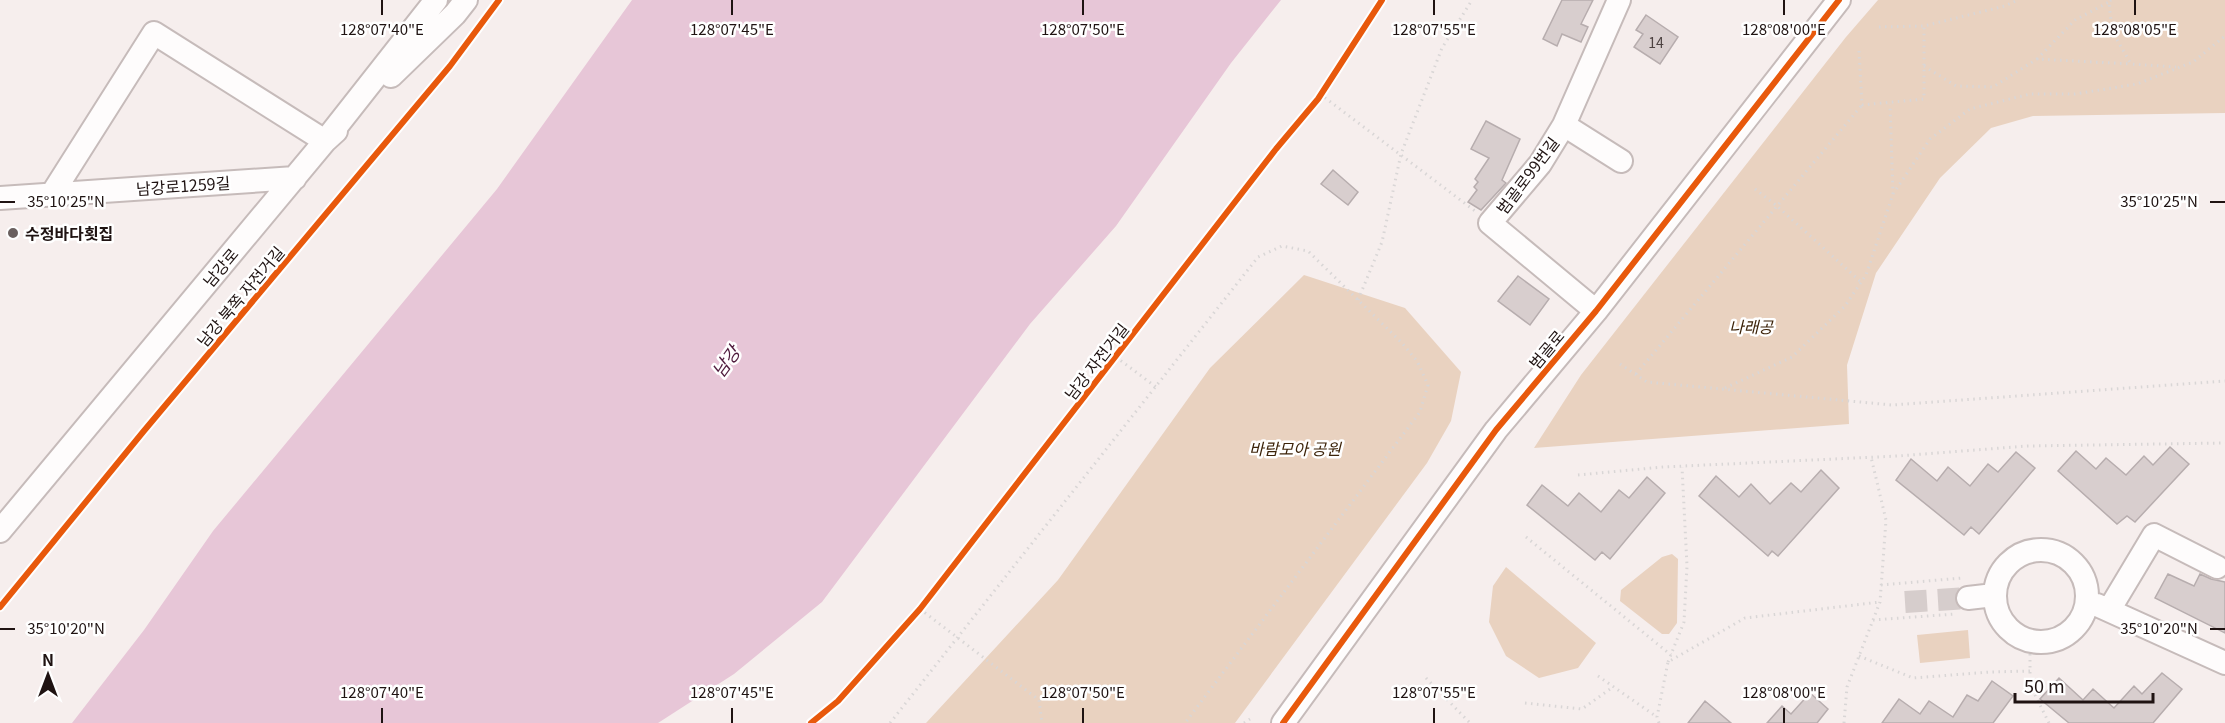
<svg xmlns="http://www.w3.org/2000/svg" width="2225" height="723" viewBox="0 0 2225 723" font-family="Georgia,'Noto Sans KR',serif">
<rect width="100%" height="100%" fill="#f6eeed"/>
<path fill="#e9d2c0" d="M1878 0H2225V113L2033 116 1991 128 1940 178 1876 273 1847 365 1849 424 1534 448 1581 375 1846 37Z
M1304 275 1405 308 1461 372 1451 421 1427 463 1235 723H926L1058 580 1210 368Z
M1672 554 1678 559 1677 623 1669 634H1662L1620 601 1621 590 1662 557Z
M1506 567 1596 643 1578 668 1539 678 1506 656 1489 622 1493 586Z
M1968 630 1970 658 1920 663 1917 635Z"/>
<path fill="#e7c6d7" d="M632 0H1281L1231 63 1116 226 1030 324 822 602 734 674 658 723H72L144 630 213 531 497 189Z"/>
<path fill="#d8cece" stroke="#b7adae" stroke-width="1.5" d="M1562 0H1593L1581 24 1588 27 1581 42 1562 34 1557 46 1543 39Z
M1646 15 1678 37 1660 64 1634 47 1643 34 1636 30Z
M1486 121 1520 139 1502 180 1506 183 1481 210 1468 202 1477 190 1474 187 1478 182 1475 179 1489 158 1471 149Z
M1333 170 1358 192 1348 205 1321 184Z
M1518 276 1549 299 1530 325 1498 301Z
M2170 447 2189 464 2135 522 2127 516 2117 524 2058 471 2076 451 2096 469 2106 458 2126 475 2144 456 2153 465Z
M2016 452 2035 468 1979 534 1971 527 1964 535 1896 480 1911 459 1937 481 1948 467 1970 486 1988 464 1998 472Z
M1821 470 1839 488 1778 556 1772 551 1768 556 1699 496 1716 476 1739 497 1751 484 1770 504 1791 483 1801 492Z
M1647 477 1665 493 1610 559 1602 552 1595 560 1527 505 1542 485 1568 506 1579 493 1601 512 1619 490 1629 498Z
M2168 574 2194 586 2200 574 2211 579 2225 582V633L2155 598Z
M2162 673 2182 689 2153 723H2069L2040 699 2059 678 2083 700 2093 689 2114 708 2134 686 2142 694Z
M1992 681 2013 696 1993 723H1882L1899 699 1920 714 1929 701 1953 717 1967 695 1978 701Z
M1810 693 1828 709 1817 723H1767L1782 706 1791 714Z
M1705 701 1731 723H1688Z"/>
<g fill="none" stroke-linecap="round" stroke-linejoin="round">
<path stroke="#d6cdcc" stroke-width="22" stroke-dasharray="22 11" stroke-linecap="butt" d="M1905 602 1968 598"/>
<g stroke="#c6bbba" stroke-width="26">
<path id="minor" d="M391 76 455 14 466 0
M1564 125 1621 161
M52 194 154 33 325 141 336 131
M0 198 295 178
M1596 311 1490 223 1540 164 1564 125 1619 0
M0 531 325 141 436 0
M1995 596a46 46 0 1 1 92 0a46 46 0 1 1-92 0Z
M1968 598 1994 595
M2097 605 2225 663
M2109 610 2154 535 2217 567
M1283 723 1496 430 1596 311 1839 0"/>
</g>
<path stroke="#d9d6d6" stroke-width="3" stroke-dasharray="1.5 4.5" stroke-linecap="butt" d="M2111 0 2109 2 2112 31 2131 64 2176 67
M1879 27 1924 26 2005 6 2018 0
M1859 51 1862 105 1924 99V26
M2037 59 2075 20 2109 2
M1924 66 1956 86 1993 87 2037 59 2131 64
M1320 94 1475 211
M1755 189 1777 206 1861 282
M1893 194 1930 139 1970 109 2030 94H2075L2137 84 2193 62 2225 36
M1358 300 1382 242 1401 154 1442 48 1472 0
M1116 357 1156 387
M1620 364 1647 382 1892 405 2225 381
M1636 374 1862 105
M1725 388 1792 357 1845 306 1866 275 1893 194 1890 104
M1578 475 1663 467 1898 456 2027 446 2225 443
M1526 537 1671 655
M1881 585 1962 578
M920 609 1039 700 1042 723
M1873 620 1955 614
M2030 642V685L2049 723
M1859 656 1913 678 1990 672 2030 671
M1668 662 1684 622 1687 566 1682 467
M1598 676 1657 717
M1426 678 1470 723
M1525 703 1582 709 1613 687
M890 723 1258 257 1282 246 1308 251 1402 343 1417 361 1428 385 1420 412 1185 723
M1244 723 1250 719
M1659 723 1657 717 1668 662 1745 618 1880 602
M1844 723 1847 687 1880 602 1886 520 1871 457"/>
<use href="#minor" stroke="#fefcfc" stroke-width="22"/>
<g stroke="#fff" stroke-width="10">
<path id="cycleway" d="M0 607 143 432 450 66 499 0
M811 723 838 701 920 609 1276 149 1318 99 1382 0
M1283 723 1496 430 1596 311 1839 0"/>
</g>
<use href="#cycleway" stroke="#e8590c" stroke-width="6"/>
</g>
<path fill="none" stroke="#1f1312" stroke-width="2" d="M382 0V15M732 0V15M1083 0V15M1434 0V15M1784 0V15M2135 0V15M0 202H15M2210 202H2225M0 629H15M2210 629H2225M382 708V723M732 708V723M1083 708V723M1434 708V723M1784 708V723"/>
<circle fill="#6a605f" stroke="#fff" stroke-width="2" cx="13" cy="233" r="6"/>
<g text-anchor="middle" dominant-baseline="central" stroke-width="5" stroke-linejoin="round" paint-order="stroke">
<g font-size="14" fill="#4d4241">
<text x="1656" y="42">14</text>
</g>
<g font-size="16" fill="#1f1312" stroke="#fff">
<text transform="translate(1527 175) rotate(-53)">범골로99번길</text>
<text transform="translate(183 185) rotate(-4)">남강로1259길</text>
<text transform="translate(220 267) rotate(-50)">남강로</text>
<text transform="translate(240 296) rotate(-50)">남강 북쪽 자전거길</text>
<text transform="translate(1546 349) rotate(-50)">범골로</text>
<text transform="translate(1096 361) rotate(-52)">남강 자전거길</text>
</g>
<g font-size="16" font-weight="bold" fill="#1f1312" stroke="#fff" text-anchor="start">
<text x="25" y="233">수정바다횟집</text>
</g>
<g font-size="16" font-style="italic" fill="#3c2309" stroke="#fff">
<text x="1751" y="326">나래공</text>
<text x="1295" y="448">바람모아 공원</text>
</g>
<g font-size="18" font-style="italic" fill="#4f1b3d" stroke="#fff">
<text transform="translate(725 361) rotate(-54)">남강</text>
</g>
</g>
<g font-size="15" text-anchor="middle" fill="#1f1312" stroke="#fff" stroke-width="5" stroke-linejoin="round" paint-order="stroke">
<text x="382" y="35">128°07'40"E</text>
<text x="732" y="35">128°07'45"E</text>
<text x="1083" y="35">128°07'50"E</text>
<text x="1434" y="35">128°07'55"E</text>
<text x="1784" y="35">128°08'00"E</text>
<text x="2135" y="35">128°08'05"E</text>
<text x="66" y="207">35°10'25"N</text>
<text x="2159" y="207">35°10'25"N</text>
<text x="66" y="634">35°10'20"N</text>
<text x="2159" y="634">35°10'20"N</text>
<text x="382" y="698">128°07'40"E</text>
<text x="732" y="698">128°07'45"E</text>
<text x="1083" y="698">128°07'50"E</text>
<text x="1434" y="698">128°07'55"E</text>
<text x="1784" y="698">128°08'00"E</text>
</g>
<g transform="translate(48 675)" stroke="#ffffff" stroke-width="4.5" paint-order="stroke">
<path d="M0-4.5L10 22L0 15L-10 22Z" fill="#1f1312"/>
<text y="-9" font-size="16" font-weight="bold" text-anchor="middle" fill="#1f1312">N</text>
</g>
<path d="M2015 693v9h138v-9" fill="none" stroke="#1f1312" stroke-width="3"/>
<text x="2024" y="693" font-size="18" fill="#1f1312" stroke="#ffffff" stroke-width="4.5" paint-order="stroke">50 m</text>
</svg>
